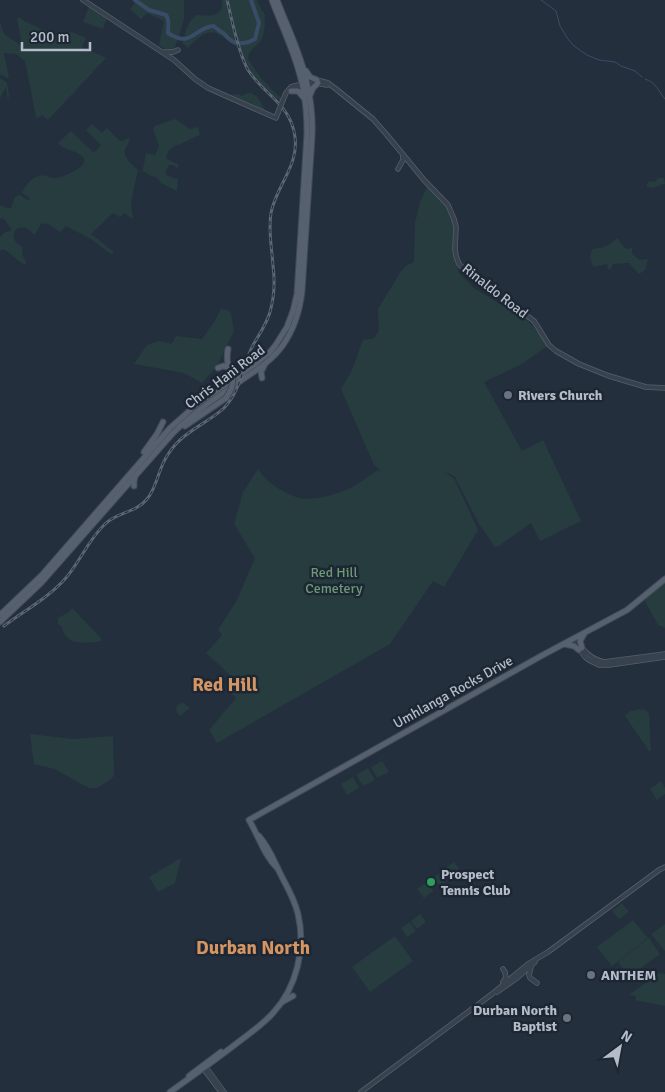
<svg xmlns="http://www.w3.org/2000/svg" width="665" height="1092" viewBox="0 0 665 1092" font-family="Signika,sans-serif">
<rect width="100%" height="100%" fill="#242f3e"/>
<path fill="#263c3f" d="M132 0H184V19L175 48C169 53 164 48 159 45L164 21 147 13 141 19 130 9 135 3Z
M222 0H257L262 11 264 12C266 21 265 36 259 43 253 49 248 51 248 59 256 73 269 88 282 98L280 101C264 88 246 71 242 49 228 45 218 25 203 35 197 39 193 42 188 48L184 44H182C185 33 187 23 196 15 210 16 224 18 222 0Z
M89 6 107 18 103 29 83 22Z
M17 18H21L24 21 65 40 70 31 86 38 82 47 106 58 48 120 42 115 37 118 36 117 25 61 16 54 4 53 9 78H7L0 74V22L4 34 22 46Z
M0 78 7 83 9 94 8 102 6 87 0 98Z
M248 93C257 93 262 103 265 111L230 95 237 94 242 96Z
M175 119 190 129 198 127 200 135C193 137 181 145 175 146L169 150 166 157 167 159 179 165 177 168 173 165H169L165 173 168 176 178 179 177 191 161 183 156 177 151 176 143 171V169L146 153 155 155 159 146 153 129 155 126Z
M92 124 102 133 107 128 120 141H123L127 138 130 139C129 144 126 146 125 150 123 158 134 166 138 170L131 202 133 219 124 213 121 216 119 217 113 213 91 234 113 251V253L111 254 91 239 66 226 60 232C54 228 48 222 41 224L35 234H33C22 218 2 235 22 247L23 257 26 261 25 265C17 261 11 253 3 249L0 251V237L5 232 11 231V229L4 219 0 218V205L7 208H11L15 197 20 195 27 200 31 199 22 193C25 186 30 179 38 176 45 173 49 179 57 178 63 177 87 168 84 159 81 151 64 151 58 143L71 131 94 153 101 145 86 130Z
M658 178H664L665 184C656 184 657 191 646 186L649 181 655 182Z
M427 187 443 202 451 215 453 225V254L459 273 474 288 528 321 549 345 520 365 484 382 522 451 543 440 581 521 540 541 531 523 499 546 495 547 479 524 455 477 448 473 444 474H447L454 478 478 530 444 587 433 581 390 644 217 743 209 730 236 698 225 688 232 677 206 653 222 635 218 630 237 600 255 558 234 524 243 492 258 469C264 478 272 485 281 490 287 493 292 496 299 498 312 501 336 495 348 489 359 484 369 476 378 470L383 473 374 465 341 389 352 370 363 340 374 338 379 330 378 309 401 271 406 266 414 262 415 223 420 202Z
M617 238 626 249 632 248V254L640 260 648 259 645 270 639 274 629 263 613 264 611 268 609 270 607 264 593 267 590 257 592 249C603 248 609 246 617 238Z
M221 309 227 310 231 313 234 331 217 366 202 383 184 373 134 364 147 345 159 341 172 344 176 336 202 339 216 319Z
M665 581V628L658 625 644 599Z
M72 608 101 638V641C90 643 70 646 64 633 62 628 63 627 58 624V618L69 612Z
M182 702 190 708 180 716 177 713 176 707Z
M641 709 646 710 649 714 651 751H649L625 716 626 714 631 711Z
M30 734 73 739 113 736 114 776 107 782 97 788H89L54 769 34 764Z
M382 761 389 772 377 778 371 767Z
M368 768 375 780 363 786 356 775Z
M353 777 359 788 347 795 341 784Z
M661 781 665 788V794L657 800 650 789Z
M181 858 175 883 158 892 149 877Z
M454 862 460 870 451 878 444 869Z
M442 871 449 879 440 887 433 878Z
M427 882 433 891 424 898 417 889Z
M622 903 629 912 619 919 612 911Z
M420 914 426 922 417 929 411 921Z
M633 920 648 938 612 966 597 947Z
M410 922 416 931 407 937 401 928Z
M665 924V951L651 934Z
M395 936 413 961 370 992 352 967Z
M649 938 660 954 629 977 618 962Z
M659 973 665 974V1006L635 1000 636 996 629 995Z"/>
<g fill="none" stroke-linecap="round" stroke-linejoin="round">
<path stroke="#394c67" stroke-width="1" d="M541 0 556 11 560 26 568 39 574 46 587 55 599 60 615 62 621 66 635 71 642 77
M645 79C656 82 658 91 665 99"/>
<path stroke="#394c67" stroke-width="4" d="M135 0 149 10 166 15C170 20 168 27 168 33 192 49 194 27 214 26 216 29 219 30 223 33 226 35 228 39 232 41 238 45 249 43 255 39L259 23 251 0"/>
<g stroke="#565f6c" stroke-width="5.5">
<path id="minor" d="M83 0 174 60 195 79 208 88 276 118 279 110
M165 52H173L178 50
M292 90C302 86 316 82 327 85
M283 100 286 93 291 87 313 81H321L328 83 336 89 373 119 387 135 424 180 448 205 454 219 456 227 455 249 456 256 459 264 465 270 534 321 549 345 556 351 579 364 609 376 646 387 665 388
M398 169 403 160V155
M575 638C583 650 590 659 604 662L665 654
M572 639 585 657 589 660 599 665H609L665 657
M531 967 529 975 530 978 537 983
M503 982 506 978 505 972 503 969
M497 992 517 978 535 962
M205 1066 224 1092
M203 1068 221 1092
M361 1092 492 994 528 964 548 952 659 870 665 867"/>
</g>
<g stroke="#414a57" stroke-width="7">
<path id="major" d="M306 71 310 77 317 80
M291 91H298L304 98
M310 95 313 88 318 83
M228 349C226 360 228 366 232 376
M218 368 223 366 228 367
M262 378 261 372 265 364
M185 426 226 398
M144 452 157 434 163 422
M134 486V481L135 477
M0 615 42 575 170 428 196 405 254 365 270 352 275 346 287 327 293 311 297 294 307 134C307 118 306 103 303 88 297 58 283 29 272 0
M0 622 41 583 173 433C192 414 214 399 236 384 253 372 271 362 283 345 294 329 300 310 302 291L312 137C313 119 311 101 307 83 301 54 287 27 277 0
M564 644 574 646 579 650
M582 648 580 641 584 634
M278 869C264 855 259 837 249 820L541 656 627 610 665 579
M282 1002 293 996
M189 1076 221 1052
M170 1092C194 1075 218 1058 241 1040 252 1032 264 1023 273 1013 297 987 306 948 298 914 295 901 289 890 283 879 275 864 270 848 259 836"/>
</g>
<use href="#minor" stroke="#38414e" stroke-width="4"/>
<use href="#major" stroke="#56606e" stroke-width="5"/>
<g stroke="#5a6575" stroke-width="3">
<path id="rail" d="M4 626C24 611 48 598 65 579 80 562 88 540 105 524 117 512 136 513 147 499 154 491 156 481 160 471 163 462 168 453 175 445 189 429 209 422 224 408 240 391 242 370 251 349 257 337 266 326 270 312 274 298 275 281 273 266 272 248 268 231 271 213 276 186 299 166 295 137 291 104 264 95 248 70 238 52 232 20 227 0"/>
</g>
<use href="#rail" stroke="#1d2633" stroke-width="1" stroke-dasharray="4" stroke-linecap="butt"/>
<g stroke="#565f6c" stroke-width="5.5" stroke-linecap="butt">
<path id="minor-bridge" d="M279 110 283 100"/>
</g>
<g stroke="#414a57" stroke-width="7" stroke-linecap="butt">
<path id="major-bridge" d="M226 398C231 391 234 385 232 376"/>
</g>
<use href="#minor-bridge" stroke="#38414e" stroke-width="4"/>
<use href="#major-bridge" stroke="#56606e" stroke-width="5"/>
</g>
<g fill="#6b7280" stroke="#1d2633" stroke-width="2">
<circle cx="508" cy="395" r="5"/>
<circle cx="591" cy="975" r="5"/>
<circle cx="567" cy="1018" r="5"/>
</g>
<circle fill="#2e9e5b" stroke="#1d2633" stroke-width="2" cx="431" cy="882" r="5"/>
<g text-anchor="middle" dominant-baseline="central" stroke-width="5" stroke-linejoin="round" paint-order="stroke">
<g font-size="14" fill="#b4bcc9" stroke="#1d2633">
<text transform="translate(495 291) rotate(38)">Rinaldo Road</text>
<text transform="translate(225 377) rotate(-37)">Chris Hani Road</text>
<text transform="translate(453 692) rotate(-29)">Umhlanga Rocks Drive</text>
</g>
<g font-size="14" font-weight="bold" fill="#b4bcc9" stroke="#1d2633" text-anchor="start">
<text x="518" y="395">Rivers Church</text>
<text x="441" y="874">Prospect<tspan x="441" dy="16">Tennis Club</tspan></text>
<text x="601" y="975">ANTHEM</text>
<text x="557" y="1010" text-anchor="end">Durban North<tspan x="557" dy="16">Baptist</tspan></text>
</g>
<g font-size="14" fill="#6b9a76" stroke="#1d2633">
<text x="334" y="572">Red Hill<tspan x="334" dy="16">Cemetery</tspan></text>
</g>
<g font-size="19" font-weight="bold" fill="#d59563" stroke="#1d2633">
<text x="225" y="685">Red Hill</text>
<text x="253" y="948">Durban North</text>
</g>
</g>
<g transform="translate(620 1047) rotate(32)" stroke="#1d2633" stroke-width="4" paint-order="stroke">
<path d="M0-4L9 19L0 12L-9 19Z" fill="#b4bcc9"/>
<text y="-8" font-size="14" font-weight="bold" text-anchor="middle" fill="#b4bcc9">N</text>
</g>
<path d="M22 42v8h68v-8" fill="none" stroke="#b4bcc9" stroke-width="2.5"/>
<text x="30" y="42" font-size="15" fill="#b4bcc9" stroke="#1d2633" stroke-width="4" paint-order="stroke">200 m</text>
</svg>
